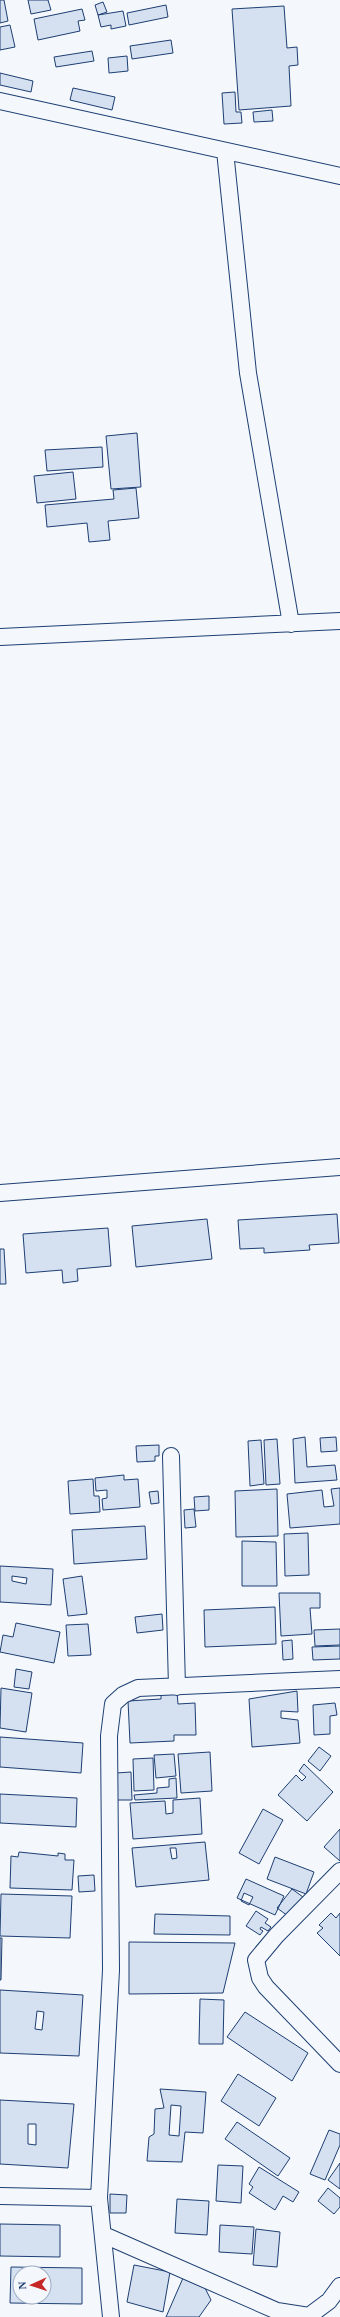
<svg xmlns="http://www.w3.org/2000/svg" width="340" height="2317" viewBox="0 0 340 2317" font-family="Georgia,serif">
<rect width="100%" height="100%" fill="#f4f7fb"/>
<path fill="#d5e0f0" stroke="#1d3f73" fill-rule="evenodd" d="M0 0H4L8 21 0 23Z
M28 0H48L51 10 31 14Z
M103 2 107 12 98 15 95 5Z
M166 5 168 17 129 25 127 13Z
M284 6 287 48 297 47 298 65 289 66 291 106 239 110 232 9Z
M82 9 85 20 78 21 80 31 38 40 34 19Z
M123 11 126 26 111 29V25L101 27 98 15Z
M10 25 15 47 0 50V27Z
M171 40 173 53 132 59 130 46Z
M92 51 94 61 56 67 54 57Z
M127 56 128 71 109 73 108 58Z
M0 73 33 81 31 92 0 85Z
M73 88 115 97 112 110 70 100Z
M235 92 236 112H241L242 123 224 124 222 93Z
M272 110 273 121 254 122 253 112Z
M137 433 141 487 111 489 106 436Z
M102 447 103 467 47 471 45 450Z
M73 472 76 499 37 503 34 476Z
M136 488 139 518 108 521 110 540 89 542 87 523 47 527 45 505 114 499 113 490Z
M337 1214 339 1243 309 1245 310 1250 264 1253V1248L240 1249 238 1220Z
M207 1219 212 1259 136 1267 132 1226Z
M108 1228 111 1266 77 1269 78 1281 63 1283 62 1270 26 1273 23 1234Z
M0 1249H4L6 1284H0Z
M305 1437 307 1467 335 1465 337 1480 295 1483 293 1439Z
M336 1437 337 1451 321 1452 320 1438Z
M277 1439 280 1484 266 1485 264 1440Z
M261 1440 264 1484 250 1486 248 1441Z
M159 1445V1456H155V1461L137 1462 136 1446Z
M124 1475V1480L138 1479 140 1507 103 1510 102 1499 107 1498V1490L96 1491 95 1478Z
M93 1479 94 1496H99L100 1512 70 1514 68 1481Z
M340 1488V1524L290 1528 287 1494 322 1490 324 1507 334 1506 331 1489Z
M277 1489 278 1536 236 1537 235 1491Z
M158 1491 159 1503 151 1504 149 1492Z
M209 1496V1510L195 1511 194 1497Z
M194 1509 196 1527 185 1528 184 1510Z
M145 1526 147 1559 74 1564 72 1530Z
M308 1533 309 1575 285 1576 284 1534Z
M242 1541 276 1542 277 1586H242Z
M0 1566 53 1569 51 1605 0 1602ZM12 1576 27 1578 26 1584 12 1581Z
M82 1576 87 1614 68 1616 63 1579Z
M279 1593H320V1608H310L312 1634 281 1636Z
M275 1607 276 1644 205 1647 204 1610Z
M162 1614 163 1630 137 1633 135 1617Z
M16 1623 60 1632 54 1663 0 1652 3 1635 13 1637Z
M88 1624 91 1655 68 1656 66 1625Z
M340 1629V1645L315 1646 314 1630Z
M292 1640 293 1659 283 1660 282 1641Z
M340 1646V1659L313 1660 312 1647Z
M16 1669 32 1672 29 1689 14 1687Z
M1 1688 32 1693 26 1732 0 1728Z
M297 1691 298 1712 281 1711V1718L298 1720 300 1743 252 1747 249 1699Z
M177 1692 178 1704 195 1703 196 1735H174V1741L130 1743 128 1701 161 1699V1693Z
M335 1703 337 1715 330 1716V1734L314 1735 313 1705Z
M0 1737 83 1743 81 1773 0 1767Z
M319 1747 331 1756 320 1771 308 1761Z
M210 1752 212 1791 181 1793 178 1754Z
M174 1754 176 1776 156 1778 154 1755Z
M153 1758 154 1790 134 1791 133 1759Z
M304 1764 333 1792 307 1821 278 1795 296 1775 302 1781 306 1777 299 1771Z
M131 1772 132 1800H117L116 1773Z
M176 1778 177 1798 135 1800 134 1795 157 1793V1788L169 1787V1779Z
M0 1794 77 1798 76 1827 0 1823Z
M200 1798 202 1834 133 1839 130 1803 165 1801 166 1814 173 1813V1800Z
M263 1809 283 1820 259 1864 239 1853Z
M340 1829V1861L324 1847Z
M205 1842 209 1880 136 1887 132 1848ZM170 1848H176L177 1858 172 1859Z
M19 1852 58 1856V1853L65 1854V1860H74L72 1890 10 1888 11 1856 18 1857Z
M275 1857 314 1872 306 1894 267 1879Z
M94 1875 95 1891 79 1892 78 1876Z
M246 1879 284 1896 275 1915 237 1898Z
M292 1889 303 1897 288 1916 277 1908Z
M244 1893 253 1897 249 1905 241 1901Z
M1 1894 72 1896 70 1938 0 1936Z
M256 1911 268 1919 265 1923 271 1927 268 1931 261 1927 260 1929 263 1931 260 1935 246 1926Z
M331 1913 336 1918 340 1913V1956L317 1933 323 1928 319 1925Z
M155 1914 230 1916V1935L154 1934Z
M0 1938H2L1 1980H0Z
M129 1942 235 1943 223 1993 129 1994Z
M0 1990 83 1995 79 2056 0 2053ZM37 2011 44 2012 42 2030 35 2029Z
M200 1999 224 2000 223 2044H199Z
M245 2012 308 2053 292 2081 227 2037Z
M238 2074 276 2098 259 2126 221 2101Z
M160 2089 206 2092 203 2133 185 2132 182 2162 147 2161 149 2137 154 2134 155 2109 164 2108ZM171 2105 181 2106 179 2136 169 2135Z
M0 2100 74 2104 68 2168 0 2164ZM28 2124H36V2145L28 2144Z
M237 2122 290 2158 278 2176 225 2139Z
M329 2130 340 2134V2145L325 2180 310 2174Z
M340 2163V2189L328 2180Z
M218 2165 243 2166 241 2203 216 2201Z
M259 2167 299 2192 293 2202 283 2196 275 2210 249 2193 253 2187 249 2184Z
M328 2188 340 2198V2207L334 2214 318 2201Z
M110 2194 127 2195 126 2213H110Z
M177 2199 209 2201 207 2235 175 2233Z
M0 2224 60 2225V2257L0 2256Z
M220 2225 254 2227 252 2254 219 2252Z
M256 2229 280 2232 277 2267 253 2265Z
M134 2265 170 2272 163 2312 127 2302Z
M11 2267 82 2268V2304L10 2303ZM20 2273H44V2297H20Z
M183 2278 204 2286 211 2300 199 2317H166Z"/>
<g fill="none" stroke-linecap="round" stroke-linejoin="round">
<g stroke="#1d3f73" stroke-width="18">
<path id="minor" d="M0 101 340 176
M225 151 248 373 291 624
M0 637 340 621
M0 1193 340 1167
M171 1456 177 1687
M340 1871 276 1936 256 1960 260 1978 266 1987 340 2064
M0 2196 99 2198
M104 2235 277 2311 309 2316 329 2301 340 2286
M111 2317 99 2198 111 1970 109 1736 113 1704 123 1695 138 1688 340 1679"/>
</g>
<use href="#minor" stroke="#f4f7fb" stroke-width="16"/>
</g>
<g transform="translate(32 2285) rotate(267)"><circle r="19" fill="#f4f7fb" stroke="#9eadc5"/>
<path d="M0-3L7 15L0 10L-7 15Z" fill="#c62828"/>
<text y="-6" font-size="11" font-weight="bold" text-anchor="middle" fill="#1d3f73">N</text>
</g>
</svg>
